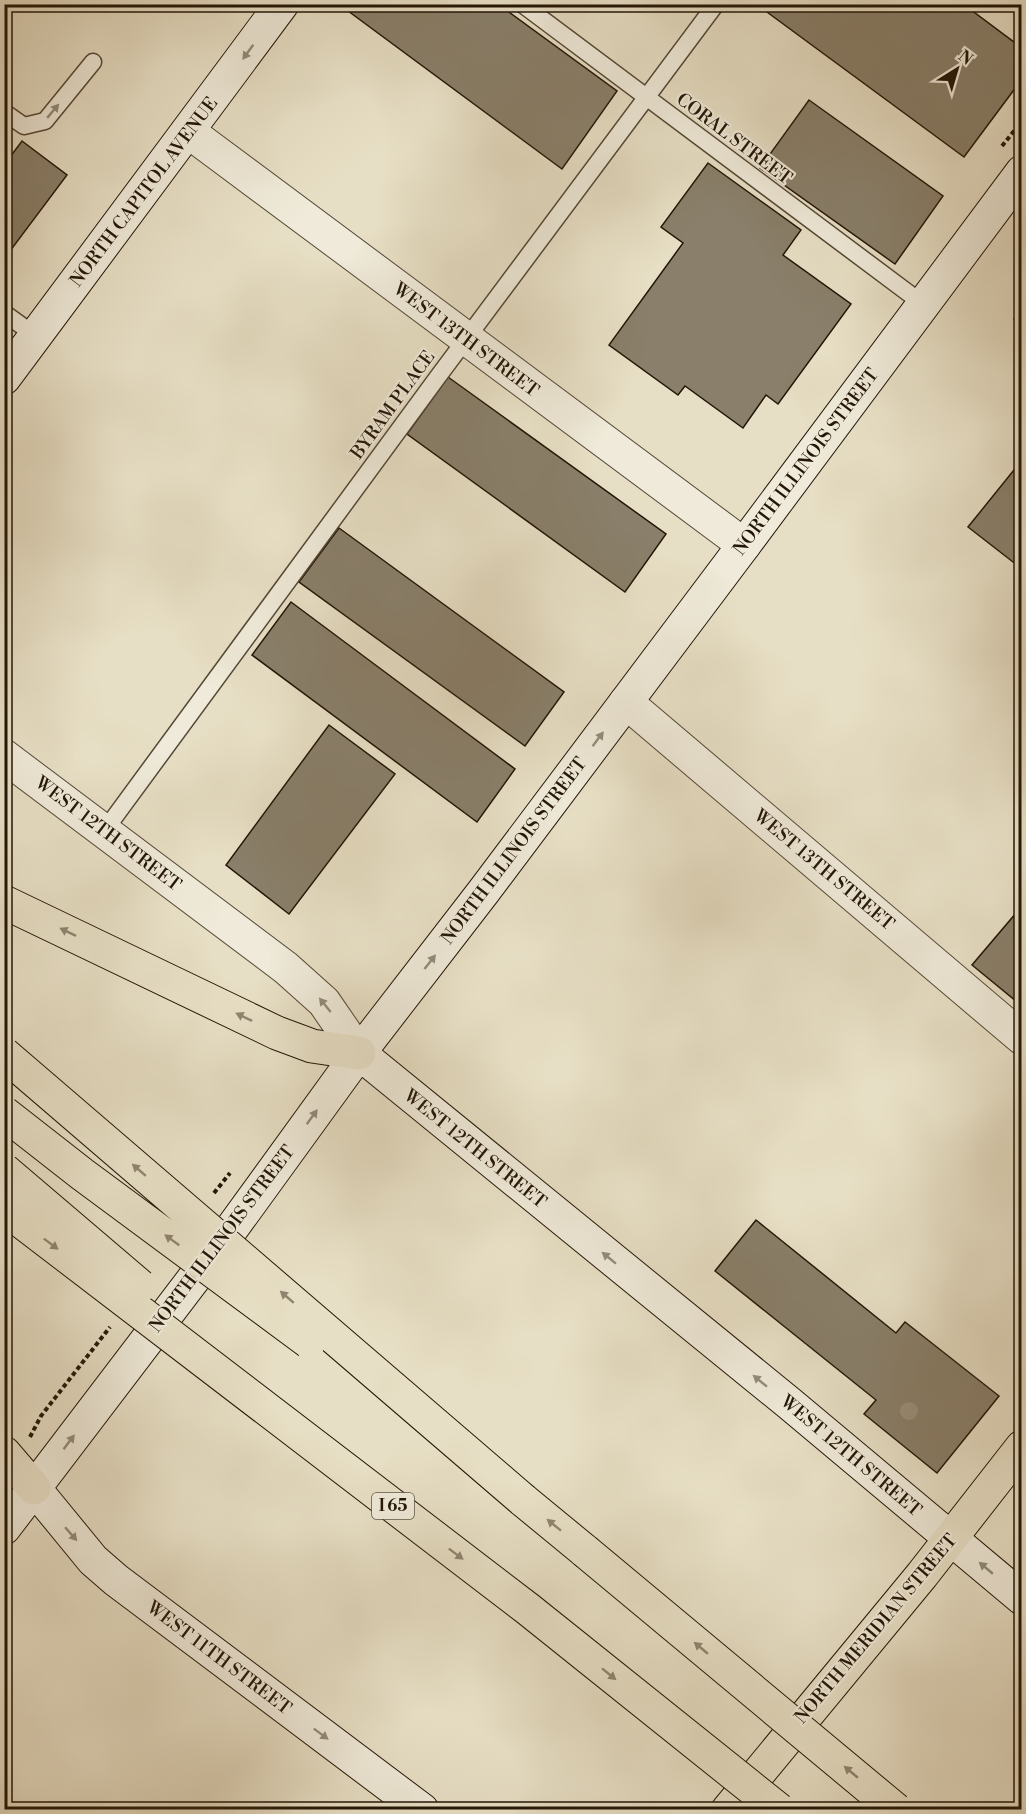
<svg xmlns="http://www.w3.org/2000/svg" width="1026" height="1814" viewBox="0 0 1026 1814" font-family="'Libre Bodoni',serif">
<rect width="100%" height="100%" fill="#e7dfc5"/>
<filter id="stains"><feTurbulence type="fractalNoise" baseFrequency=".00333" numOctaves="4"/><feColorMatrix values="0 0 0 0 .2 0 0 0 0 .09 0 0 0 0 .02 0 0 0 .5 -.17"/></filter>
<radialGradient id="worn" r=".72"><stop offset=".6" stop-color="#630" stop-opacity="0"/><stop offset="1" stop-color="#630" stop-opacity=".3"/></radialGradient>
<path fill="#897f6a" stroke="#231607" stroke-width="1.5" d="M498 4 617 91 562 169 340 5Z
M756 4H963L1022 48V79L964 157Z
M809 100 943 196 895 264 760 168Z
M22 141 67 175 4 259V165Z
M708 163 801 230 783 255 851 304 778 404 766 395 743 428 685 386 678 395 609 345 683 243 661 227Z
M1022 309V325L1014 319Z
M448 377 666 534 625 592 407 434Z
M1022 460V569L968 527Z
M339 528 564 692 525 746 299 582Z
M291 602 515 769 477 822 252 655Z
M329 725 395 774 289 914 226 865Z
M1022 906V1006L972 965Z
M756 1220 896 1333 905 1322 999 1396 937 1473 864 1414 876 1400 715 1271Z"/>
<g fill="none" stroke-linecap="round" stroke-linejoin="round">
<g stroke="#544836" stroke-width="19">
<path id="lane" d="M522 4 923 304
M4 112 24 126 45 121 93 62
M4 313 36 336
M105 830 437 378 716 4"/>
</g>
<g stroke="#544836" stroke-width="35">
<path id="street" d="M189 132 744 545
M626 702 1022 1038
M4 756 286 968 324 1002 359 1053"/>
</g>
<g stroke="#231607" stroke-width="35">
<path id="secondary" d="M4 378 282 4
M359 1053 789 1403 1022 1598
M34 1488 93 1560 116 1580 422 1810
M4 1528 227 1235 359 1053 484 891 744 545 1022 172"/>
</g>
<g stroke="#231607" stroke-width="35">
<path id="primary" d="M728 1810 922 1575 1022 1447"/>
</g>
<g stroke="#231607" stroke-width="35">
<path id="highway" d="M4 902 277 1033 312 1046 359 1053
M4 1453 34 1488
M523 1500 585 1551"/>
</g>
<path stroke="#231607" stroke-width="4" stroke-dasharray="4.5 3" stroke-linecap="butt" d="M1002 146 1022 121
M214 1193 230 1173
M30 1437 41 1416 110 1327"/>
<use href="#lane" stroke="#efead9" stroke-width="16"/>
<use href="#street" stroke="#efead9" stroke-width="33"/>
<use href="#secondary" stroke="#efead9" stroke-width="33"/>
<use href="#primary" stroke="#e7dfc5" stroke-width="33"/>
<use href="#highway" stroke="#e7dfc5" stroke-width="33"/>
<g stroke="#231607" stroke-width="35" stroke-linecap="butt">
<path id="highway-bridge" d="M4 1054 523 1500
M4 1113 82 1174 309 1342
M4 1170 140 1286
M4 1208 528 1609 779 1810
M585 1551 896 1810"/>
</g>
<use href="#highway-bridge" stroke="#e7dfc5" stroke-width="33"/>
</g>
<circle fill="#9b907b" cx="909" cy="1411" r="9"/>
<defs><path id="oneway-solid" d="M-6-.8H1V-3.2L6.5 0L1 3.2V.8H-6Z" transform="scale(1.5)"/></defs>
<g fill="#938b7a">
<use href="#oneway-solid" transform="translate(248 52) rotate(126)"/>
<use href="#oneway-solid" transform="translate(53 111) rotate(-50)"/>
<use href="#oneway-solid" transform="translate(598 739) rotate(-53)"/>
<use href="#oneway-solid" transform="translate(430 962) rotate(-52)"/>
<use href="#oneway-solid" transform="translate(325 1005) rotate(-129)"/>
<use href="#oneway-solid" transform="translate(312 1117) rotate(-54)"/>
<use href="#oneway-solid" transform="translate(609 1258) rotate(-141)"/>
<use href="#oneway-solid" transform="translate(760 1381) rotate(-141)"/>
<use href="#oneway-solid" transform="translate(69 1442) rotate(-53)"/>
<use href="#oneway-solid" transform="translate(71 1534) rotate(49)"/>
<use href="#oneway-solid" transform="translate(986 1568) rotate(-140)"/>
<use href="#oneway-solid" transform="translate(321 1734) rotate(37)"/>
</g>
<g fill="#8f8570">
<use href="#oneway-solid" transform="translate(68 932) rotate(-154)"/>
<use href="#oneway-solid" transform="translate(244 1017) rotate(-154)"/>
<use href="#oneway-solid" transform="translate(139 1170) rotate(-139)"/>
<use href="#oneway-solid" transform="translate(172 1240) rotate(-144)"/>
<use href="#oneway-solid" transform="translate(51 1244) rotate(37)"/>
<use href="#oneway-solid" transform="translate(287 1297) rotate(-139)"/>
<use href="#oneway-solid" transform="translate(554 1525) rotate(-141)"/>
<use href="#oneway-solid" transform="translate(456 1554) rotate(37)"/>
<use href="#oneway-solid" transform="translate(701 1648) rotate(-140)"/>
<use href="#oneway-solid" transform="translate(609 1674) rotate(39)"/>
<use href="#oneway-solid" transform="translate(851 1772) rotate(-140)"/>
</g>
<g text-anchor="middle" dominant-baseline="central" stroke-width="4.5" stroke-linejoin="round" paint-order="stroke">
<rect fill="#efead9" stroke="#605646" stroke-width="1.5" x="372" y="1493" width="42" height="26" rx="4.5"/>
<g font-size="16" font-weight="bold" fill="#231607">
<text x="393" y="1506">I 65</text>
</g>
<g font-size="18" fill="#231607" stroke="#efead9">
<text transform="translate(734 139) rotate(37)">CORAL STREET</text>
<text transform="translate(144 192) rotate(-53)">NORTH CAPITOL AVENUE</text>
<text transform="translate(466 340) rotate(37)">WEST 13TH STREET</text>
<text transform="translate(393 405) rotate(-54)">BYRAM PLACE</text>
<text transform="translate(806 462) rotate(-53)">NORTH ILLINOIS STREET</text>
<text transform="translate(108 834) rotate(37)">WEST 12TH STREET</text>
<text transform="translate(514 851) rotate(-53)">NORTH ILLINOIS STREET</text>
<text transform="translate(824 870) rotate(40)">WEST 13TH STREET</text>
<text transform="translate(475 1149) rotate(39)">WEST 12TH STREET</text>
<text transform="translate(222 1239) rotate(-53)">NORTH ILLINOIS STREET</text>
<text transform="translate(851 1456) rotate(40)">WEST 12TH STREET</text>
<text transform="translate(876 1629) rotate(-50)">NORTH MERIDIAN STREET</text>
<text transform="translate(219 1658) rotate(37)">WEST 11TH STREET</text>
</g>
</g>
<rect width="1026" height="1814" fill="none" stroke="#e7dfc5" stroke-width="24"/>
<rect x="6" y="6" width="1014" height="1802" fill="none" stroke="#231607" stroke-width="3"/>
<rect x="12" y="12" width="1002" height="1790" fill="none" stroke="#231607" stroke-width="1.5"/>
<g transform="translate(957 69) rotate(37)" stroke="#efead9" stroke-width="4.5" paint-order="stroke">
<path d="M0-4.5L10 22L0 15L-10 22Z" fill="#231607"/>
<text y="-9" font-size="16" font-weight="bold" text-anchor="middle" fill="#231607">N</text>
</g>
<rect width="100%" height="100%" filter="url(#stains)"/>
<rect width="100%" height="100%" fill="url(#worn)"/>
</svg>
